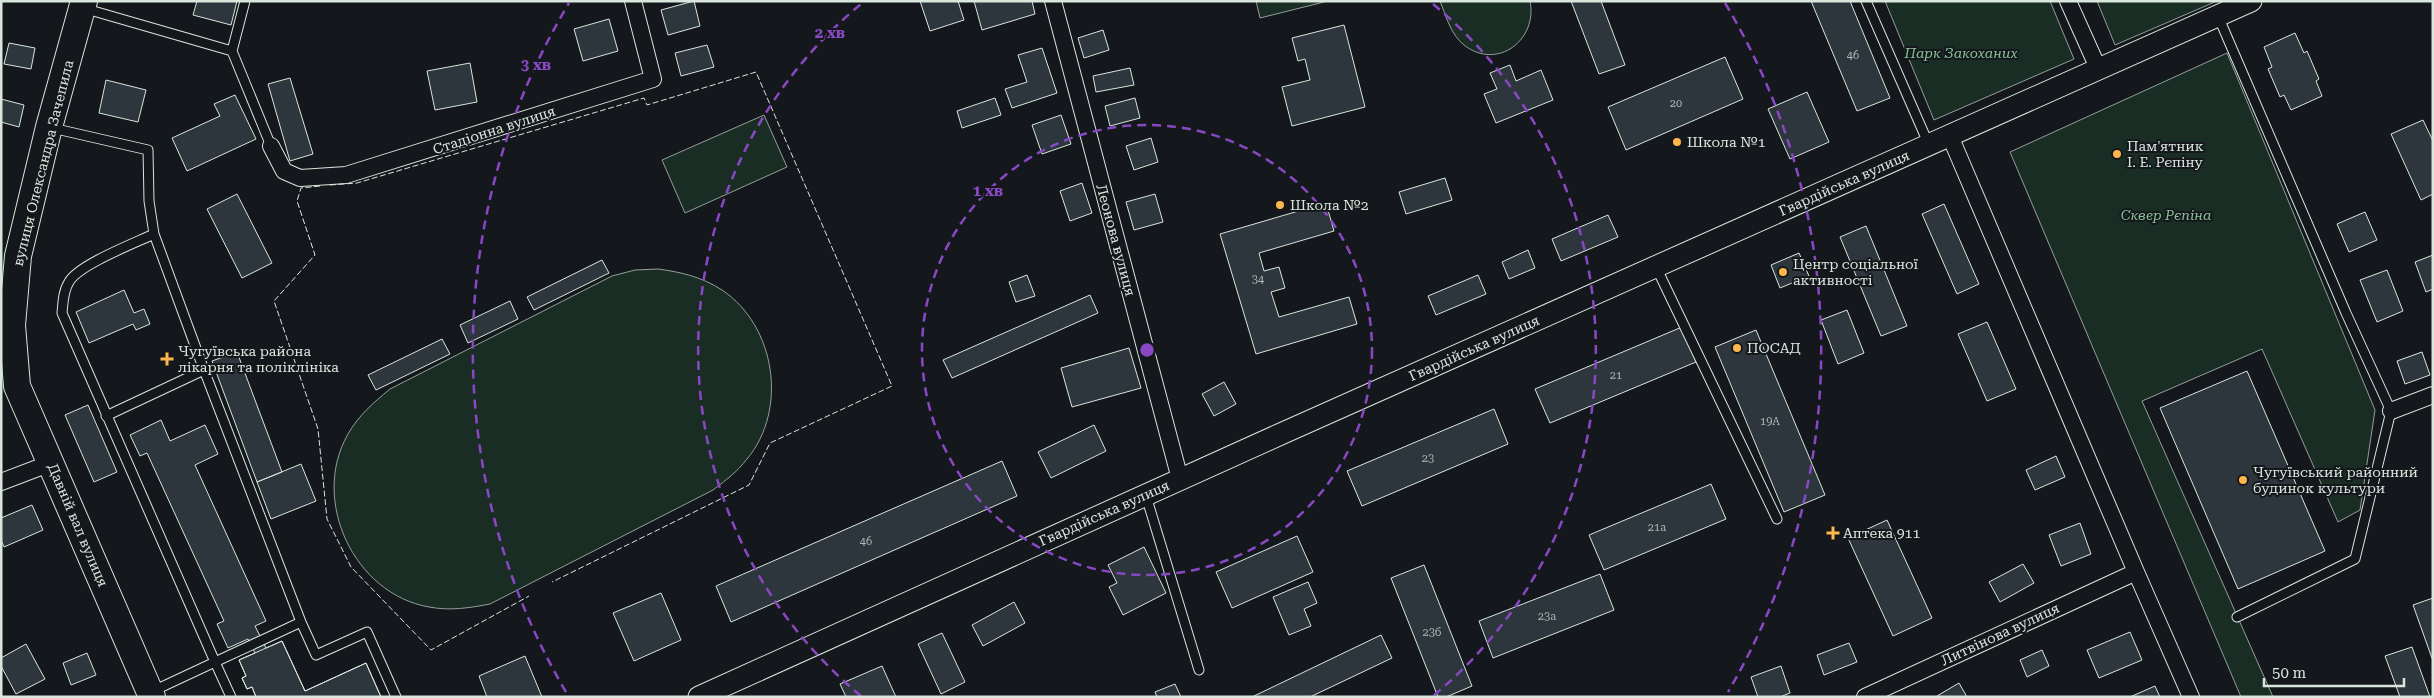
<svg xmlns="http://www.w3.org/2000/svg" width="2434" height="698" viewBox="0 0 2434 698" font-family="'Roboto Serif',serif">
<rect width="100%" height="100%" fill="#14181c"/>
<path fill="#1a2d24" stroke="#939e99" d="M1256 1H1328L1260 18Z
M1440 1H1530C1538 40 1497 71 1464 45 1451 35 1446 16 1440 1Z
M1885 1H2050L2074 59 1934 120Z
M2097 1H2217L2115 45Z
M2227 53 2375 410 2360 510 2338 522 2262 349 2142 401 2273 697H2241L2010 152Z
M764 115 787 167 685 213 662 160Z
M658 269C681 272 702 277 722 290 776 326 788 410 747 459 737 472 726 480 713 490L490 604C469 608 450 611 429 607 354 594 310 500 348 434 359 415 373 403 390 389L612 276 635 270Z"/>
<path fill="#2c363c" stroke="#d8e6dc" d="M197 1H237L231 25 193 15Z
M694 1 700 26 668 35 661 10Z
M920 1H958L964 20 930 31Z
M974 1H1032L1035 14 982 30Z
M1571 1H1601L1625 65 1599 74Z
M1811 1H1850L1890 98 1857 111Z
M609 19 618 51 583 61 574 29Z
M1344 25 1365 107 1292 126 1282 87 1310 80 1305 59 1298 61 1292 38Z
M1103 30 1109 50 1084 58 1078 38Z
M2295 33 2304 53 2307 51 2319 79 2316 81 2322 96 2291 110 2284 95 2280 97 2268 69 2272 67 2264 47Z
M9 43 35 48 31 69 4 64Z
M707 45 714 67 681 76 675 53Z
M1042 48 1057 93 1012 108 1005 89 1027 82 1018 55Z
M1725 57 1743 99 1626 150 1608 107Z
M470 63 477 102 435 110 427 71Z
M1510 65 1516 81 1541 70 1553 100 1496 123 1484 94 1497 89 1490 73Z
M1130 68 1134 85 1096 92 1093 76Z
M290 78 313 154 290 161 268 84Z
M106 80 146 90 138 122 99 113Z
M1807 92 1829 142 1790 159 1768 109Z
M235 95 256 139 187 171 172 138 220 116 214 104Z
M995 98 1001 115 962 128 957 111Z
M1135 98 1140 118 1110 126 1105 106Z
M1 99 24 105 19 127 1 122Z
M1061 115 1071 144 1042 154 1032 125Z
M2423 120 2433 141V194L2421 200 2391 134Z
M1151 138 1158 162 1134 170 1126 146Z
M1445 178 1452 200 1406 214 1399 192Z
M1082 183 1092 213 1070 221 1060 191Z
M237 194 272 263 242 278 207 209Z
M1155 194 1163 222 1134 230 1126 202Z
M1326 203 1334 231 1259 253 1264 271 1279 267 1285 288 1271 292 1279 317 1349 297 1357 324 1256 354 1220 234Z
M1944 204 1979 284 1957 294 1922 214Z
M2365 212 2377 240 2349 252 2337 224Z
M1608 215 1618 237 1561 261 1552 239Z
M1866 226 1907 326 1881 336 1840 237Z
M1528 250 1535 268 1509 279 1502 262Z
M1799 253 1809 276 1780 288 1771 265Z
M2433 255V289L2426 292 2415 262Z
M602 260 609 273 534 310 527 297Z
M2387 270 2403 311 2377 322 2360 280Z
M1027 275 1035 296 1016 302 1009 282Z
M1478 275 1486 294 1436 315 1428 296Z
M124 290 134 313 144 309 150 324 136 330 133 324 89 343 76 312Z
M1090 295 1098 313 952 378 943 360Z
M510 301 518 319 468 343 460 325Z
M1847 310 1864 353 1838 364 1821 320Z
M1987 322 2016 389 1987 401 1958 334Z
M1682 327 1696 362 1550 423 1535 389Z
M1756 330 1825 495 1784 512 1715 347Z
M442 339 450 354 376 390 368 375Z
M1129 348 1141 388 1072 407 1061 368Z
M237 352 282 472 257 482 212 361Z
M2422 352 2430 375 2405 384 2397 361Z
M2247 371 2325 551 2238 589 2160 408Z
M1224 382 1236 404 1214 416 1202 394Z
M88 405 117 472 94 482 65 415Z
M1494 409 1508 444 1362 506 1347 471Z
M161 420 170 441 205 425 218 454 195 465 266 621 255 626 266 648 282 641 305 691 366 663 381 697H256L252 687 247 689 242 678 246 676 239 660 255 653 248 639 228 648 217 624 224 621 147 453 140 456 130 435Z
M1094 425 1106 451 1051 478 1038 452Z
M2056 456 2065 477 2035 490 2026 470Z
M1002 461 1017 496 731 622 716 586Z
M301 464 316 501 271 519 257 482Z
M1711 484 1726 519 1604 570 1589 535Z
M32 505 43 530 4 547 1 540V518Z
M1887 520 1932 618 1893 636 1848 538Z
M2080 523 2091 554 2061 566 2049 535Z
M1297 536 1313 572 1232 608 1216 572Z
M1144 547 1166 593 1123 615 1109 587 1117 583 1108 565Z
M2023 564 2034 583 2000 602 1989 582Z
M1424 565 1472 686 1446 697H1438L1391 578Z
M1600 574 1614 610 1493 658 1479 621Z
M1308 582 1317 603 1304 609 1311 626 1289 635 1273 597Z
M661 593 681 640 634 661 613 613Z
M2433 598V661L2413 605Z
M1014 602 1025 623 983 646 972 625Z
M2130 632 2142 660 2099 678 2087 650Z
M942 633 965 682 941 694 918 644Z
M1381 635 1392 658 1310 697H1252Z
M282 641 305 691 366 663 381 697H256L252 687 247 689 242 678 246 676 239 660Z
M1849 643 1857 662 1824 675 1817 655Z
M26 644 45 679 16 694 1 666V658Z
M2412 647 2430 697H2400L2385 656Z
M2042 650 2049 666 2027 677 2020 660Z
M87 653 96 675 71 685 63 663Z
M525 656 542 697H487L479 676Z
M882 666 896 697H846L840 684Z
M1781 666 1790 693 1780 697H1758L1751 677Z
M1959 683 1967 697H1938L1937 696Z
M1175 684 1181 697H1157L1155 692Z
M2155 686 2160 697H2130Z"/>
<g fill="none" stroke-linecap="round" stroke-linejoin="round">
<g stroke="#d8e6dc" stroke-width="11">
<path id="service" d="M1866 1 1929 145
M83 8 232 51 271 146
M2218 16 2346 313 2391 411 2355 559 2237 617
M232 51 245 1
M52 128 148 150 149 201 154 234 204 370 106 416
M1656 267 1777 519
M204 370 301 622 215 662 231 697
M1146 496 1199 670
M301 622 316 655 367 632 396 697
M153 691 215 662 62 313C63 303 63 291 69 282 78 265 135 243 154 234"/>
</g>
<g stroke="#d8e6dc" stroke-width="18">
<path id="minor" d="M1053 1 1180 479
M2068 1 2098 68
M1950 136 2136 572 2191 697
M271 146 284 171 300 178 346 175 653 79 633 1
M2391 411 2433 395
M1 482 51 463
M1865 697 2136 572"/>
</g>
<g stroke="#d8e6dc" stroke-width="23">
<path id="tertiary" d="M699 697 1283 433 2251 1"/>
</g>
<g stroke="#d8e6dc" stroke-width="28">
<path id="primary" d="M84 1 49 127 18 256 12 325 17 386 152 697"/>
</g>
<use href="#service" stroke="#14181c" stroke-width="9"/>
<use href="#minor" stroke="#14181c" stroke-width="16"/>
<use href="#tertiary" stroke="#14181c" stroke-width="21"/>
<use href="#primary" stroke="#14181c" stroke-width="26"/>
<path stroke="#d8e6dc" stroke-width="1" stroke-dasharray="6 2.5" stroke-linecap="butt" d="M330 185 357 183 644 98 647 105 756 72 892 386 770 443 749 485 552 582
M320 186 301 188 297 201 315 255 274 301 318 429 327 519 351 567 431 650 529 596"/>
</g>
<g fill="none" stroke="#8948c3" stroke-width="2.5" stroke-dasharray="9 6">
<circle cx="1147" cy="350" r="225"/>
<path d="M861 696A449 449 0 0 1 861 4M1433 4A449 449 0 0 1 1433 696"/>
<path d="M566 692A674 674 0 0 1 569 3M1725 3A674 674 0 0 1 1728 692"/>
</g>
<g fill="#ffb74d" stroke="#14181c" stroke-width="2">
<circle cx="1677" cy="142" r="5"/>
<circle cx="2117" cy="154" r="5"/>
<circle cx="1280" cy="205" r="5"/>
<circle cx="1783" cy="272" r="5"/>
<circle cx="1737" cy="348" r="5"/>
<path d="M164.5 351.5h5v5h5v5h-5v5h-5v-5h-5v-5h5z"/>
<circle cx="2243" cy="480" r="5"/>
<path d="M1830.5 525.5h5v5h5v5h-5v5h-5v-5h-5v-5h5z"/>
</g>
<g text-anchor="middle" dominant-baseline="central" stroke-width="4" stroke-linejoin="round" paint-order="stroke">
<g font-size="11" fill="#adbab4">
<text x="1853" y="55">46</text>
<text x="1676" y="103">20</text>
<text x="1258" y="279">34</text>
<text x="1616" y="375">21</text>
<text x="1770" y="421">19А</text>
<text x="1428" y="458">23</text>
<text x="1657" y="527">21а</text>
<text x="866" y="541">46</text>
<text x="1547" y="616">23а</text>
<text x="1432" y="632">23б</text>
</g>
<g font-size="14" font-style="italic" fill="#8ac095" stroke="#14181c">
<text x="1961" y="53">Парк Закоханих</text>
<text x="2166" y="215">Сквер Рєпіна</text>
</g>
<g font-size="14" fill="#d8e6dc" stroke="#14181c">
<text transform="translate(494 130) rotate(-18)">Стадіонна вулиця</text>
<text transform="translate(43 163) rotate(-76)">вулиця Олександра Зачепила</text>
<text transform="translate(1844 183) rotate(-24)">Гвардійська вулиця</text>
<text transform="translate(1116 240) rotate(75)">Леонова вулиця</text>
<text transform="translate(1474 348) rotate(-24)">Гвардійська вулиця</text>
<text transform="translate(1104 513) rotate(-24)">Гвардійська вулиця</text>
<text transform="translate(78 525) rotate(67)">Давній вал вулиця</text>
<text transform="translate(2000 634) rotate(-25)">Литвінова вулиця</text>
</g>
<g font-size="14" fill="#d8e6dc" stroke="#14181c" text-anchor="start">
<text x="1687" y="142">Школа №1</text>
<text x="2127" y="146">Пам'ятник<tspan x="2127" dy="16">І. Е. Рєпіну</tspan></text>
<text x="1290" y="205">Школа №2</text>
<text x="1793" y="264">Центр соціальної<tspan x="1793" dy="16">активності</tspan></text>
<text x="1747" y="348">ПОСАД</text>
<text x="178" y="351">Чугуївська района<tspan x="178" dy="16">лікарня та поліклініка</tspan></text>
<text x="2253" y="472">Чугуївський районний<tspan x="2253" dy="16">будинок культури</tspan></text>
<text x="1843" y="533">Аптека 911</text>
</g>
</g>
<circle cx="1147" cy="350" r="8" fill="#8948c3" stroke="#14181c" stroke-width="2.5"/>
<g font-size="15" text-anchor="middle" font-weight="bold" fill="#8948c3" stroke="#14181c" stroke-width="4" stroke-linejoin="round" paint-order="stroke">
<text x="830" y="38">2 хв</text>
<text x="536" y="70">3 хв</text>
<text x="988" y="196">1 хв</text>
</g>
<rect width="2434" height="698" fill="none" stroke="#d8e6dc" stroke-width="5"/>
<path d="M2264 678v8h140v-8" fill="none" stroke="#d8e6dc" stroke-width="2.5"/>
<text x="2272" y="678" font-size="15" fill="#d8e6dc" stroke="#14181c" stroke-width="4" paint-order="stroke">50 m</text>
</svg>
